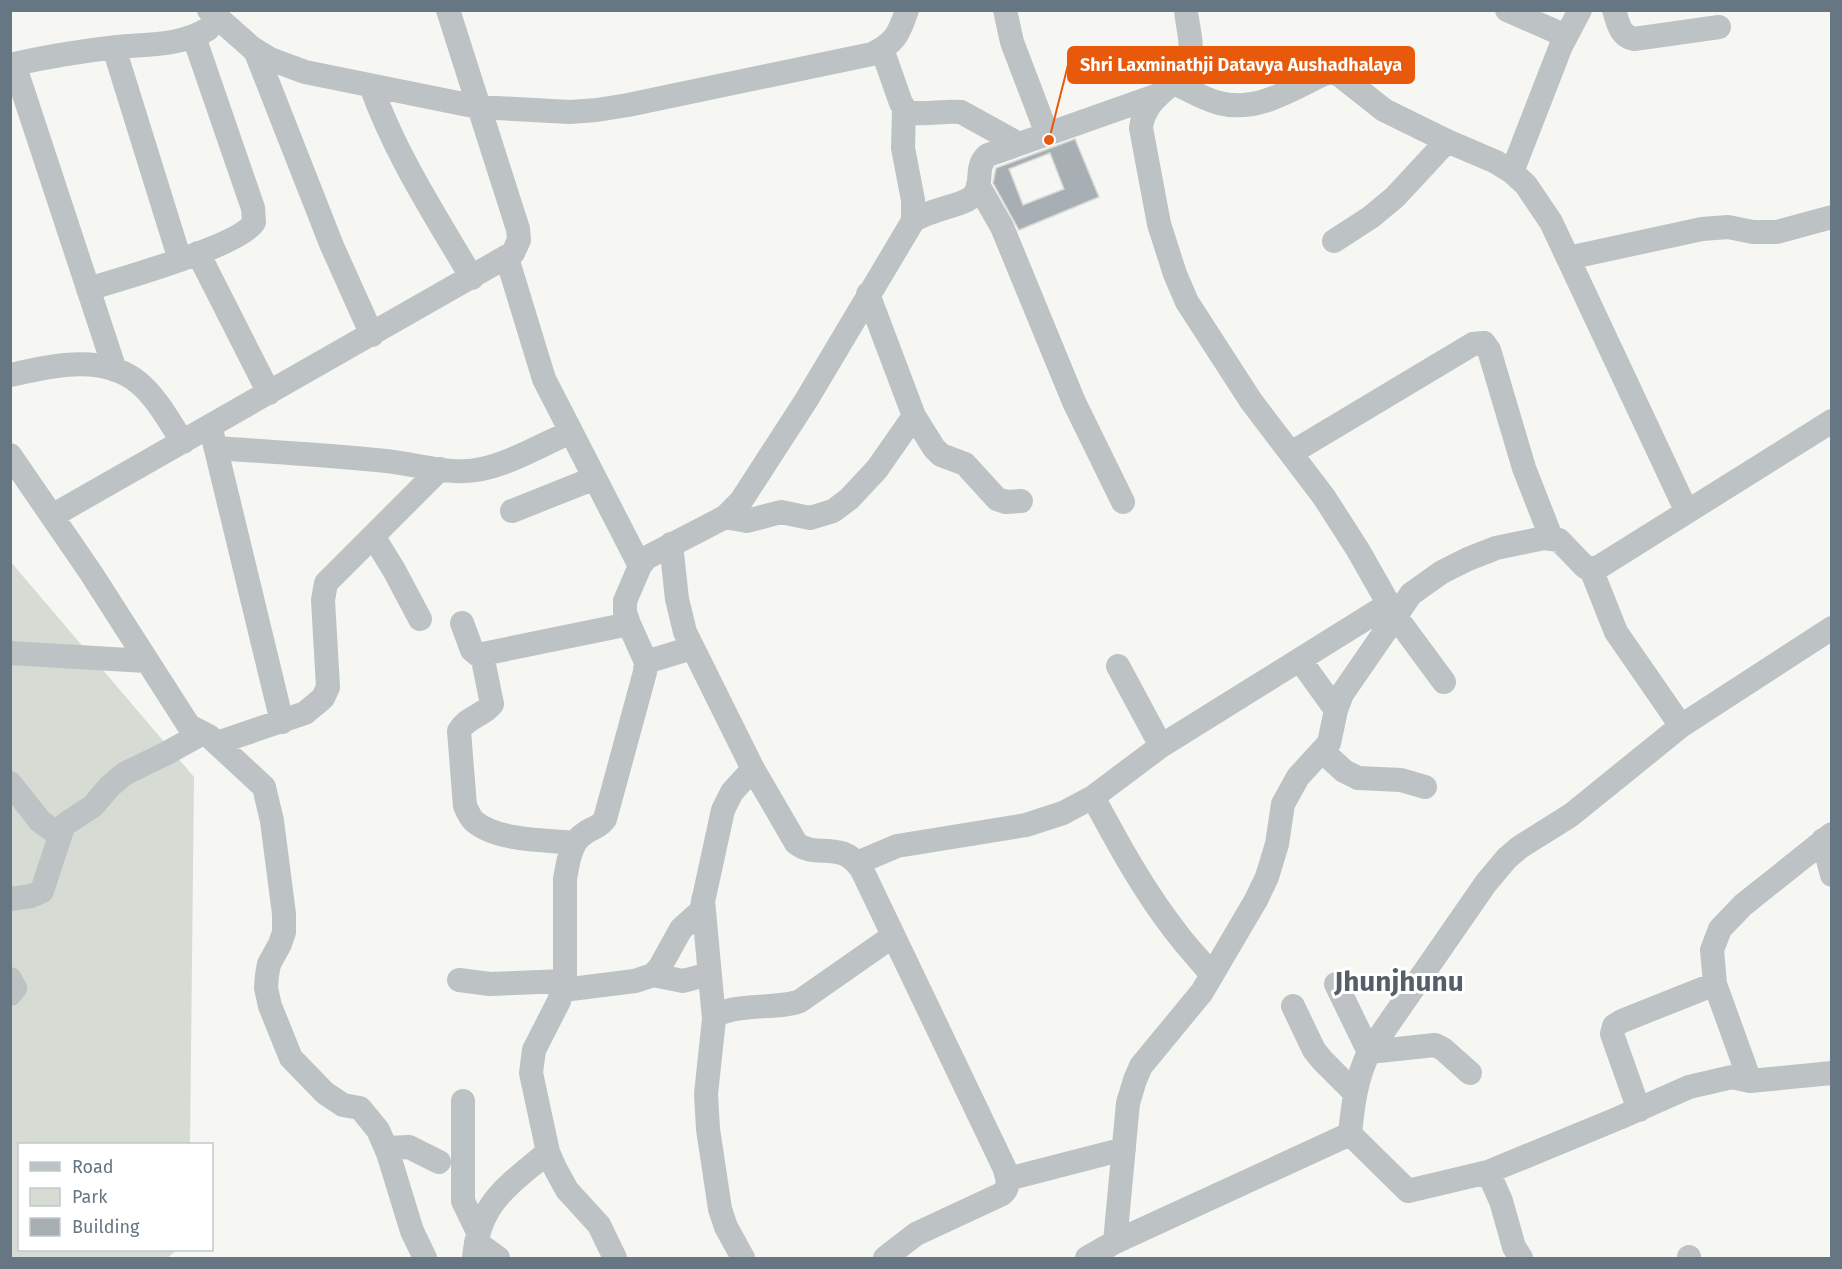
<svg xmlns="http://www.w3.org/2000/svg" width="1842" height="1269" viewBox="0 0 1842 1269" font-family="'Fira Sans',sans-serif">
<rect width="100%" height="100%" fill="#f6f6f3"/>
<path fill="#d6dbd3" d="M10 561 194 777 190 1144H20V1250H177L167 1258H11Z"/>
<path fill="#a7afb4" stroke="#d8d8d6" stroke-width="1.5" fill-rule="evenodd" d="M1075 139 1099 197 1019 230 993 183 996 168ZM1050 153 1064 189 1023 205 1009 169Z"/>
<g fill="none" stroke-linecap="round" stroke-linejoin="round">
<path stroke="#bdc2c5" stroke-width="24" d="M209 10 252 48 270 59 305 72 478 107 570 112 597 110 628 105 872 54C895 43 899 34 907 10
M1005 10 1012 42 1047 134
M1186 10C1187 25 1193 43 1190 57 1186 85 1145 91 1141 128L1159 224 1175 274 1187 302 1251 401 1324 497 1358 550 1396 617 1444 682
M1507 10 1566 36
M1614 10C1618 23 1620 36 1634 39L1719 27
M114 48 180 260
M882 49 901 103 907 112C925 116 943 110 961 112L1019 144
M255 50 332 246 372 335
M14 64 115 370
M10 65C45 57 81 51 117 47 147 44 181 46 208 29
M1172 82C1187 89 1203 99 1219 103 1257 113 1292 89 1324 74L1333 72 1341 76 1384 110 1447 141 1496 162 1512 172 1526 185 1551 222 1687 512
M371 86C395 154 435 215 472 278
M904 109 903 148 913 200V221
M1512 172 1561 46 1580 10
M978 185 1002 227 1074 402 1123 502
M1334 241 1371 217 1395 197 1447 141
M198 253 269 393
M507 258 544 379 640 566
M1568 258 1702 229 1728 227 1753 232H1777L1832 217
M88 289C118 280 242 245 254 222L253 208 194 37
M868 294 914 416 934 448 941 455 965 464 997 499 1006 502 1021 501
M10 375C52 366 103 353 139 383 157 398 170 423 183 442
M212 433 282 722
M216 448C272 452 329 455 386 461 416 464 451 476 482 469 511 463 543 444 571 432
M1291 453 1473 344 1484 343 1489 350 1524 468 1551 537
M10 455 91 573 189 726 210 737 264 787 272 821 284 914V932L280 944 269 964 267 975 266 988 270 1006 291 1058 325 1093 343 1105 360 1108 378 1130 388 1153 412 1231 425 1258
M512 511 595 478
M52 516 513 253 519 240 518 229 448 10
M725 517 747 521 781 512 810 518 833 511 849 499 877 469 914 416
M373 536 394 570 420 619
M671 544 677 599 685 632 753 769 796 843C817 860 841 838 862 870L1004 1167C1007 1177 1011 1186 1002 1194L916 1234 885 1258
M1591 569 1616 632 1681 726
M462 623 472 650 478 655 629 624
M10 653 146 661
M482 655 492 704C483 716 467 717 459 731L465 806C468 812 470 818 475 822 498 841 546 840 575 843
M1300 660 1336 710
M646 662 692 648
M1118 666 1161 746
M217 743 305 713 323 698 328 687 323 600 326 583 440 469
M1322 751 1344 771 1358 778 1401 780 1425 787
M10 783 40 821 59 835
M1093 797C1118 843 1143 890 1176 932 1187 947 1200 960 1212 975
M1823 840 1832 875
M857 863 897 846 1026 825 1063 813 1093 797 1161 746 1389 604
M10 899 31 896 42 891 63 827 67 823 93 806 109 787 124 774 165 754 203 733
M703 900 714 1019
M653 975 683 981 709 974
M10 979 15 988 10 994
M459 980 490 984 565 981
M1336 984 1369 1052 1435 1045 1443 1049 1470 1073
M563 990 635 981 653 975 660 967 681 929 701 911 723 810 732 792 753 769
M1293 1006 1314 1050 1322 1060 1354 1092
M1750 1081 1715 984 1712 950 1720 929 1743 905 1832 834
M463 1101V1201L478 1232
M1639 1110 1612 1034 1614 1026 1622 1021 1715 984
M1350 1134C1353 1104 1356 1079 1369 1052L1486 883 1507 858 1520 847 1571 815 1681 726 1832 628
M386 1148 409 1147 439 1162
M1488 1172 1501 1201 1514 1247 1521 1258
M1008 1179 1124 1149
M476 1242 498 1258
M1115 1242 1128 1103 1135 1080 1141 1066 1202 992 1256 900 1267 877 1277 844 1283 804 1298 777 1329 743 1336 710 1342 694 1411 594 1442 572 1468 559 1496 548 1544 538 1559 540 1585 567 1591 569 1599 567 1832 421
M474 1258C479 1202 508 1186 548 1152
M615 1258 599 1225 567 1190 555 1168 548 1152 531 1073 534 1050 559 1001 565 981V879C568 863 570 842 585 833 592 828 600 827 605 819L645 672 646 662 629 624 625 612V601L640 566 646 558 725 517 741 501 807 399 913 221C929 209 965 206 974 195 984 183 974 166 988 155L1158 95
M743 1258 726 1227 720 1209 708 1129 706 1094 714 1019C726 1002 779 1010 800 1001L893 936
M1087 1258 1115 1242 1350 1134 1408 1191 1488 1172 1619 1118 1689 1087 1732 1077 1750 1081 1832 1073
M1689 1258V1257"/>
</g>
<g text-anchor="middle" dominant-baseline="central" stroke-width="6" stroke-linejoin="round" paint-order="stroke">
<g font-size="28" font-weight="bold" fill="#545f69" stroke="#fff">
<text x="1399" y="981">Jhunjhunu</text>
</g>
</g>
<path fill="none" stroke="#e8590c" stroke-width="2" d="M1049 140L1068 65"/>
<circle fill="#e8590c" stroke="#fff" stroke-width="2" cx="1049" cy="140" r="6"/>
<rect fill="#e8590c" stroke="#e8590c" stroke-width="2" x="1068" y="47" width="346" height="36" rx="6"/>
<g font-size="18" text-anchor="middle" font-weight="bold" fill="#fff">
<text x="1241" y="71">Shri Laxminathji Datavya Aushadhalaya</text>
</g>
<rect width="1842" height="1269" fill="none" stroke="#677683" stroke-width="24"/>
<rect x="18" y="1143" width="195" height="108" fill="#ffffff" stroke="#c2c8cd" stroke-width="1.5"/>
<rect x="30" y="1162" width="30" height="9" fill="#bdc2c5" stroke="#c2c8cd" stroke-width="1.5"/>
<text x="72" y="1173" font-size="18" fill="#677683">Road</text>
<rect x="30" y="1188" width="30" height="18" fill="#d6dbd3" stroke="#c2c8cd" stroke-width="1.5"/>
<text x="72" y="1203" font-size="18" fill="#677683">Park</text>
<rect x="30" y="1218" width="30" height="18" fill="#a7afb4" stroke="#c2c8cd" stroke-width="1.5"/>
<text x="72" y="1233" font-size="18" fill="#677683">Building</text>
</svg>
